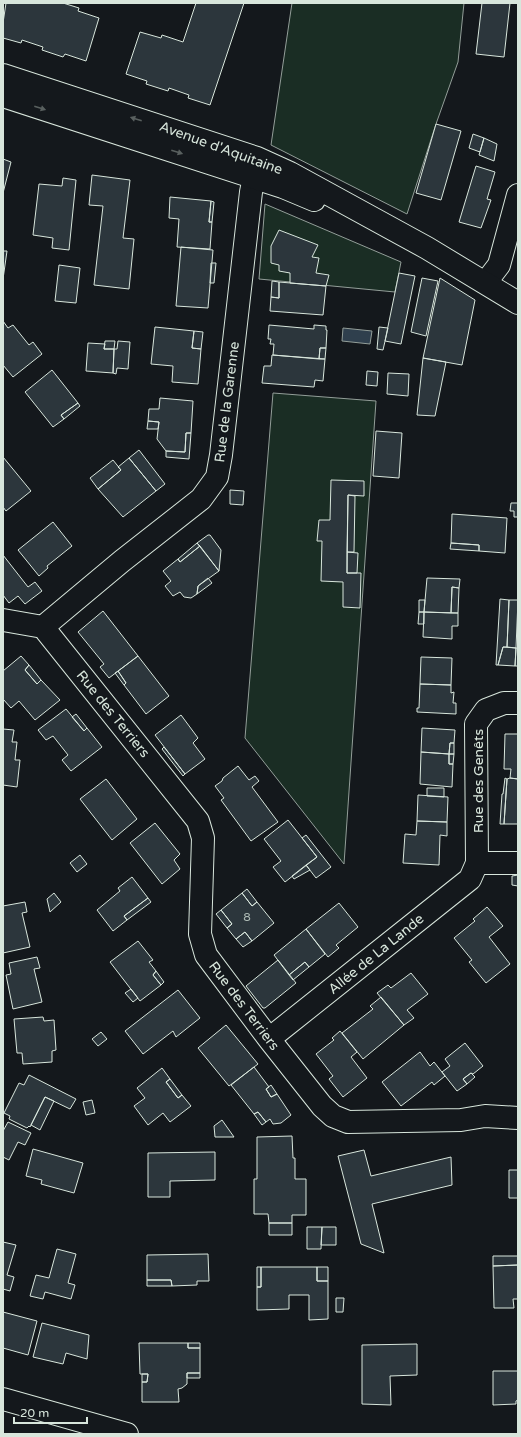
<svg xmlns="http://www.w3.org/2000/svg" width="521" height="1437" viewBox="0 0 521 1437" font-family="'Varela Round',sans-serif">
<rect width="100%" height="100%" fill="#14181c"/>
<path fill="#1a2d24" stroke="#939e99" d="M292 3H464L458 62 436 124 407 214 271 145Z
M265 204 401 262 395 292 259 279Z
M273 393 376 401 344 864 245 738Z"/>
<path fill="#2f3f4d" stroke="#939e99" d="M343 328 372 331 370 344 342 341Z"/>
<path fill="#2c363c" stroke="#d8e6dc" d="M6 3H63L79 8 78 11 99 18 86 61 65 54 63 57 42 50 43 47 22 40 21 43 3 38V23Z
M196 3H244L210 105 188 98 189 95 169 88 168 91 146 84 147 81 126 74 140 32 161 38 162 35 183 42Z
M482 3H510L504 57 476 54Z
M436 124 461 131 441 200 416 193Z
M473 134 484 138 480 152 469 148Z
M484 138 497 144 494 161 479 155Z
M3 159 11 162 3 193Z
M476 166 495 172 487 199 491 200 481 228 459 222Z
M92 175 130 180 123 238 134 239 129 289 94 285 103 206 89 205Z
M63 178 76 180 69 250 52 248 53 238 33 235 39 184 62 186Z
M170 197 211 201 209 222H212L210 249 177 247 179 219 169 218Z
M211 201 214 202 212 222H209Z
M279 230 318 245 312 257 319 258 316 273 329 275 326 286 290 283V273L279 271V265L271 263V246Z
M181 247 213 250 208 308 176 306Z
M3 251H7L3 279Z
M211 263H216L214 283H210Z
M59 265 80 268 76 303 55 301Z
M399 273 415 276 401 344 385 341Z
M422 278 438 281 426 336 411 332Z
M440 278 475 300 462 365 423 358Z
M272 281 279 282V298L271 297Z
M279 282 326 286 323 315 270 311 271 297 279 298Z
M3 321 8 328 13 325 29 345 33 342 42 354 13 377 3 365Z
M269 325 314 329V325L326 326V330H327L326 348H320L319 359 273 355 274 344H270L271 339H268Z
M155 327 194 331 192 348 201 349 198 384 172 382 173 366 151 364Z
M379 327 388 328 383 350 377 349Z
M194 331 203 332 201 349 192 348Z
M105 341H115L114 349H104Z
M118 341 130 342 128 369 117 368 116 374 113 373 114 349H117Z
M88 343 105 344 104 349H114L113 373 86 371Z
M320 348H326L325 359H319Z
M272 355 325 359 323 381 315 380 314 387 262 383 264 366H271Z
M423 358 446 362 435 416 417 415Z
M52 370 78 403 61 415 64 419 53 427 25 392Z
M367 371 378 372 377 386 366 385Z
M388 373 409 374 408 396 387 394Z
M160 398 193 401 191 433H186L185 452 166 451 157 439 159 422 148 421 149 409H159Z
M78 403 80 406 64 419 61 415Z
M148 421 159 422 158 429H147Z
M376 431 402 433 399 478 373 476Z
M186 433H191L189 459 166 457V451L185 452Z
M139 450 165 484 156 491 129 458Z
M3 457 31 491 6 511 3 507Z
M129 458 156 491 123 517 98 489 121 470 118 467Z
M113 460 121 470 98 489 90 478Z
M331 480 364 481V496L348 495 347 573H361L360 608 343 607V582L321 581 322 541H317L319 520H330Z
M230 490 244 491 243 505 230 504Z
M348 495 355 496 354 552H347Z
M511 503H518V517H514V511H510Z
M452 514 507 518 505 553 479 551V545L451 543Z
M53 522 72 546 47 566 48 568 39 576 18 550Z
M208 535H210L221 550 219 571 197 543Z
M197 543 200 546 180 562 178 559Z
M451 543 479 545V551L450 549Z
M200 546 219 571 198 586 197 594 191 598 184 597 180 592 173 596 165 586 171 581 163 571 178 559 180 562Z
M347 552 358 553 357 573H347Z
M3 555 28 587 35 582 42 591 25 604 18 596 9 603 3 595Z
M208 578 212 583 197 594 198 586Z
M427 578 460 579 459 588 452 587 451 613 424 612Z
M452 587 459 588 458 613H451Z
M500 599 509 600 507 647H503L498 665H496Z
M419 600H425L424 612H419Z
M509 600H518L516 648 507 647Z
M103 611 138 656 109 678 100 667 104 664 78 632Z
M419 612H424V624H418Z
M424 612 458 613V626H452V639L423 637Z
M503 647 516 648 515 666 498 665Z
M516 648H518V666H515Z
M21 656 29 665 25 670 37 684 41 680 60 700 35 720 19 701 11 708 3 699V671Z
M138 656 169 696 146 714 124 685 126 683 118 671Z
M421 657 452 658 451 685 420 684Z
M29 665 41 680 37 684 25 670Z
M118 671 126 683 124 685 115 673Z
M420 684 451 685V693L454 692 453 703H456V714L417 712V708H419Z
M66 709 84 731 87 728 102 747 71 771 62 760 68 755 53 736 46 740 38 730Z
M76 714 87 728 84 731 72 717Z
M181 715 198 738 193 743 205 759 185 774 155 735Z
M422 728 455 730 454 743H450L449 754 421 752Z
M3 729 14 730 12 742H17L15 760H20L17 787 3 785Z
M505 734H518V779L510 778 511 769H504Z
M450 743H454V754H449Z
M164 747 185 774 183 776 162 749Z
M421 752 449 754V764H453L452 787 420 784Z
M449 754H454L453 764H449Z
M238 766 249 780 255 776 259 781 252 787 278 822 251 841 221 800 224 798 215 786 222 781 223 778Z
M505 778 507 779 504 824H500L502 794H503Z
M510 778 518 779V824H504L507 779Z
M106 779 137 819 112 840 80 799Z
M427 788H444V797L427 796Z
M418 795 448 797 447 822 417 821Z
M288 820 317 857 285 882 273 867 281 861 264 839Z
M417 821 447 822V836L440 835 439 865 403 863 405 834 416 835Z
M155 823 180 854 174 860 180 869 162 884 130 843Z
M306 835 331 867 316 878 306 865 317 857 302 838Z
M80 855 87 864 77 872 70 863Z
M306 865 310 870 294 879 292 876Z
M518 875V886L512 885V876Z
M132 877 148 898 124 916 127 920 113 931 97 910 120 891 118 888Z
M247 889 257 902 252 906 242 893Z
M54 893 61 902 50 912 47 899Z
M242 893 252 906 257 902 274 923 252 941 245 932 236 939 227 928 232 924 221 910Z
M148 898 151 902 127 920 124 916Z
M25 902 27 912 22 913 30 947 3 953V906Z
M339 903 358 927 336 945 339 948 328 957 306 929Z
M487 907 503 926 489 937 510 964 486 983 469 962 472 960 454 938 475 921 473 919Z
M221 910 232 924 227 928 216 914Z
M306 929 325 954 309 967 305 962 289 975 274 955Z
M245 932 252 941 243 947 236 939Z
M138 941 153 960 149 962 156 971 153 975 161 985 140 1001 110 962Z
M37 957 40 968 34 969 42 1002 13 1009 6 975 11 974 9 963Z
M278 960 296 983 265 1008H263L246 986Z
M305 962 309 967 293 980 289 975Z
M156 971 164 982 161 985 153 975Z
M411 973 428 994 407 1010 414 1018 404 1025 377 993 388 985 391 988Z
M131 989 138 998 133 1002 125 993Z
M178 990 200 1018 176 1037 173 1031 143 1054 125 1031Z
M381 997 404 1025 363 1059 342 1033 373 1009 370 1006Z
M43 1017 44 1021 54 1020 56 1050 52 1051V1062L23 1064 22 1053H17L14 1019Z
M226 1025 258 1064 229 1086 198 1048Z
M340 1031 357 1052 351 1057 367 1078 343 1097 329 1079 333 1076 316 1054 334 1040 332 1038Z
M101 1032 107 1039 98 1046 92 1039Z
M465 1043 483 1066 473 1074 471 1073 463 1079 467 1084 457 1091 442 1072 450 1066 445 1059Z
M420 1052 430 1066 434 1062 445 1076 434 1085 432 1082 401 1106 382 1082Z
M254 1067 269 1087 266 1089 271 1097 277 1094 291 1115 281 1123 273 1124 270 1119 266 1122 258 1112 254 1114 231 1085Z
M162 1068 170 1079 166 1082 178 1098 182 1095 191 1106 170 1122 163 1113 148 1125 134 1106 145 1098 137 1088Z
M471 1073 475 1077 467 1084 463 1079Z
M29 1075 76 1099 70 1109 45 1097 30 1127 29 1126 27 1128 9 1119 10 1116 4 1113 19 1083 24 1085Z
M170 1079 182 1095 178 1098 166 1082Z
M271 1085 277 1094 271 1097 266 1089Z
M45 1097 54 1101 40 1130 31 1125Z
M92 1100 95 1113 86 1115 83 1102Z
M258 1112 266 1122 262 1125 254 1114Z
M222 1120 234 1137H215L214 1126Z
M8 1122 31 1133 25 1145 18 1142 9 1160 3 1157V1131Z
M292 1136 293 1158H295V1179H306V1215H292V1223H269L268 1214H254V1179H257V1137Z
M33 1149 83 1163 74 1193 41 1184 42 1180 26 1176Z
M364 1150 371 1176 451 1157 452 1185 372 1204 384 1253 361 1244 338 1156Z
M215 1152V1180L170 1181V1197H148V1153Z
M509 1170H518V1198H509Z
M269 1223H292V1235H269Z
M307 1227H322L321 1249H307Z
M322 1227H336V1245H321Z
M3 1242 16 1245 7 1275 14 1277 10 1291 3 1289Z
M57 1249 76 1254 68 1283 75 1285 71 1299 45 1292 43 1299 30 1296 36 1275 49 1278Z
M208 1254 209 1281H197V1285L172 1286 171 1280H147V1255Z
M493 1256H518V1265L493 1266Z
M518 1265V1299H513L514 1308H494L493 1266Z
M257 1267H261V1287H257Z
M261 1267H317V1281H328V1319L309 1320V1295H289V1309L257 1310V1287H261Z
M317 1267H328V1281H317Z
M147 1280H171L172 1286H147Z
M336 1298H344L343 1312H336Z
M3 1312 37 1321 28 1355 3 1348Z
M42 1323 89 1335 87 1359 66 1353 63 1364 33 1357Z
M139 1343H188V1348H200V1373H187V1384L182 1388 178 1389 179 1402H142V1382H147L148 1374H140Z
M188 1343H200V1348H188Z
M417 1344V1375L390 1376 391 1405 362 1404V1345Z
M493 1371H518V1400L516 1401V1404L493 1405Z
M187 1373H200V1378H187Z
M142 1374H148L147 1382H142Z"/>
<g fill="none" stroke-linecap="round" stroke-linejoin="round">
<g stroke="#d8e6dc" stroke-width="24">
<path id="minor" d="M486 282 499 265 518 195
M3 620 43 627 122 561 201 499 217 477 221 455 251 192 254 177
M43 627 198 821 203 838 200 934 206 955 269 1039 322 1106 333 1116 348 1122 461 1120 485 1116 518 1118
M477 863H518
M269 1039 470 879 477 863 476 724 486 710 504 703H518
M3 1399 127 1434"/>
</g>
<g stroke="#d8e6dc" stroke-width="24">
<path id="tertiary" d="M3 75 257 158 290 173 427 248 518 303
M3 96 283 187 314 200"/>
</g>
<use href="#minor" stroke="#14181c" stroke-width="22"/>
<use href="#tertiary" stroke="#14181c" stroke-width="22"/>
</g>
<defs><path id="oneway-solid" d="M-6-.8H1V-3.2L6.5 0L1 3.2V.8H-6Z"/></defs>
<g fill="#59605f">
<use href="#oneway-solid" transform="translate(40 108) rotate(18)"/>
<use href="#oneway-solid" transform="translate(136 119) rotate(-162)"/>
<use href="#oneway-solid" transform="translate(177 152) rotate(18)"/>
</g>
<g text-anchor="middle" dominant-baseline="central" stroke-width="3" stroke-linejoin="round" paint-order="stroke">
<g font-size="12" fill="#adbab4">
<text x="247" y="917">8</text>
</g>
<g font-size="14" fill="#d8e6dc" stroke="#14181c">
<text transform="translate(221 148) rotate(20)">Avenue d'Aquitaine</text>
<text transform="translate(227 402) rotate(-83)">Rue de la Garenne</text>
<text transform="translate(113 714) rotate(51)">Rue des Terriers</text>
<text transform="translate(478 781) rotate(-90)">Rue des Genêts</text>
<text transform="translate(376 954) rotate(-39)">Allée de La Lande</text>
<text transform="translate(244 1006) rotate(53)">Rue des Terriers</text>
</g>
</g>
<rect width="521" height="1437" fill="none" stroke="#d8e6dc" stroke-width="8"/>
<path d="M14 1417v6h73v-6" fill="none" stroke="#d8e6dc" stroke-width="2"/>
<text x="20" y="1417" font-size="12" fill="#d8e6dc" stroke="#14181c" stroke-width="3" paint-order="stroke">20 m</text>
</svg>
